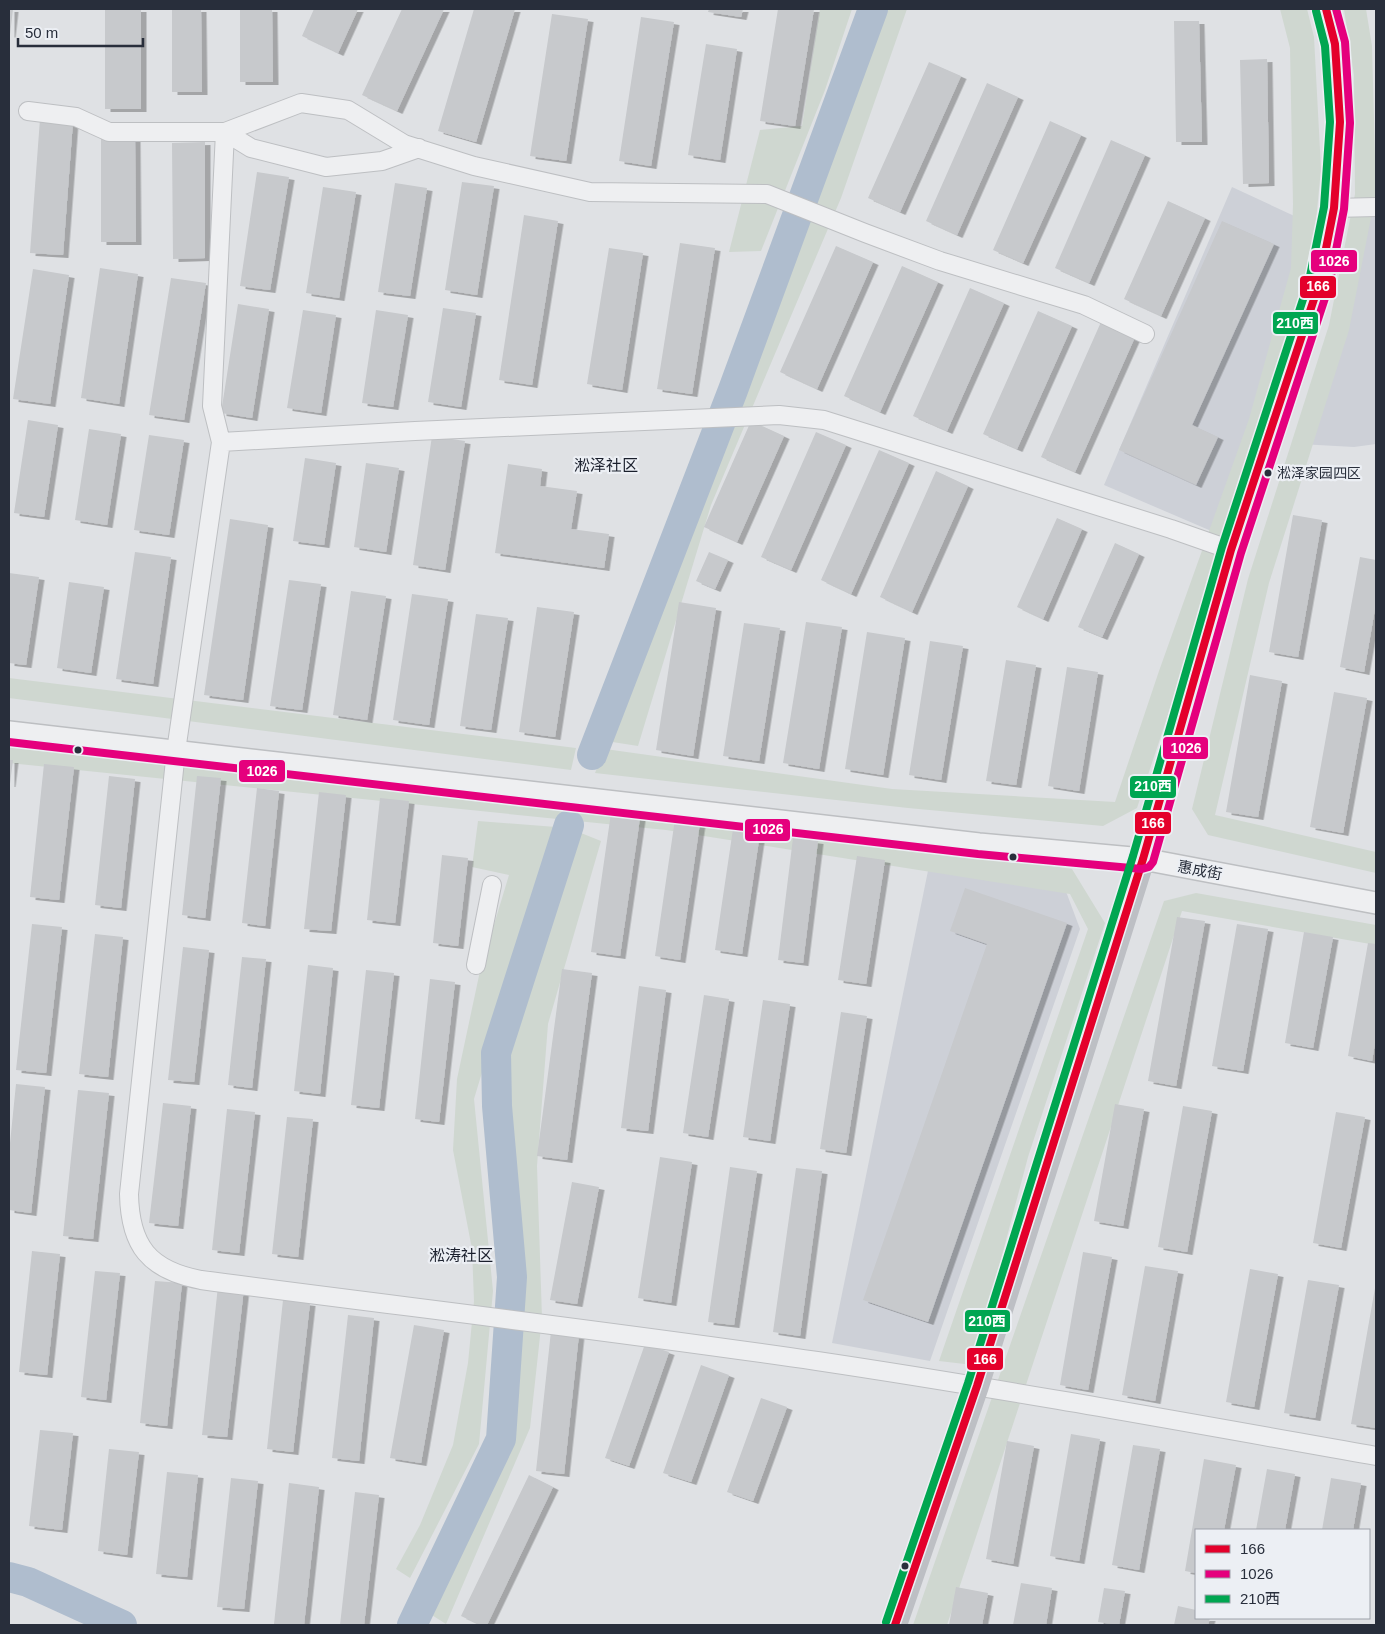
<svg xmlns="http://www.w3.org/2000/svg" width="1385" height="1634" viewBox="0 0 1385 1634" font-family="Arial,'Noto Sans SC',sans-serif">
<defs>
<filter id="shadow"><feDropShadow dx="5.5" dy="3" stdDeviation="0" flood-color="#0004"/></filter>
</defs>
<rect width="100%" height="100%" fill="#dfe1e4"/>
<path fill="#cdd0d7" d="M1232 187 1303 220 1289 301 1216 533 1104 485Z
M1364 216H1376V444L1354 447 1300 444Z
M931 856 1061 878 1080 929 930 1361 832 1343Z"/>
<path fill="#cfd7d0" d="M820 9H852L825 90 761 251 729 252 760 130 802 126Z
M873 9H907L841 198 711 505 638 746 606 741 747 361Z
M1280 9H1307L1314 37 1321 169 1312 262 1279 381 1137 808 1103 826 908 808 595 773 605 749 892 789 1115 802 1159 671 1249 419 1291 268 1293 204 1290 48Z
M1344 9H1366L1372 46 1376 192 1349 330 1269 583 1215 815 1376 852V873L1208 835 1192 809 1248 579 1329 325 1355 194 1354 75Z
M9 678 576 748 571 770 9 698Z
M9 744 698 814 1072 869 1105 923 1028 1157 973 1365 939 1361 1088 929 1070 894 666 830 9 763Z
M478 821 556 827 474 1099 493 1291 479 1444 410 1578 396 1569 420 1525 453 1445 468 1363 474 1301 472 1249 453 1150 457 1079 480 971 509 875 472 867Z
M581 833 601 841 548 1024 537 1166 542 1318 530 1428 446 1624 427 1612 506 1448 521 1298 499 1091Z
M1196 893 1376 925V945L1182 911 947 1625H913L1164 901Z"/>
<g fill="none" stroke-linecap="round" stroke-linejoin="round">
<path stroke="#afbdce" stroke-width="30" d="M592 755 733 390 873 9
M9 1577 28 1582 122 1625
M412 1625 501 1439 512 1277 497 1106 496 1053 569 825"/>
</g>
<path fill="#c7c9cc" filter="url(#shadow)" d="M9 9H13L10 35 9 34Z
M105 9H141V109H105Z
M172 9H201L202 92H172Z
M240 9H272L273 82H240Z
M314 9H358L338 53 302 36Z
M402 9H444L397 111 362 95Z
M474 9H515L476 142 438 131Z
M709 9H743L741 17 708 12Z
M778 9H814L795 126 760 121Z
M552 14 588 19 566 161 530 156Z
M641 17 674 22 651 166 619 161Z
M1174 21H1199L1202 142H1176Z
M706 44 737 49 720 160 688 155Z
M1267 59 1269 183 1243 184 1240 60Z
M929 62 961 76 900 212 868 198Z
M987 83 1018 97 957 235 926 221Z
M40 119 73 121 63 255 30 253Z
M1050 121 1081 135 1023 263 993 250Z
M101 137H135L136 242H101Z
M1111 140 1145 155 1089 283 1055 268Z
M205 142V258L173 259 172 143Z
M257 172 289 177 270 290 240 286Z
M462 182 494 186 477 295 445 290Z
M395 183 427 188 410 296 378 292Z
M323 187 356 192 339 298 306 293Z
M1168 201 1205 218 1161 316 1124 299Z
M524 215 558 221 532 385 499 380Z
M1222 221 1274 244 1192 425 1218 437 1196 485 1119 450Z
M680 243 715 248 692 394 657 389Z
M836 246 873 262 817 389 780 372Z
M609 248 643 253 622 390 587 384Z
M902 266 938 282 880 412 844 396Z
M100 268 138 274 119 404 81 398Z
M33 269 69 275 50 404 13 399Z
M171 278 206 283 184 420 149 415Z
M970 288 1004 303 947 431 913 416Z
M238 304 269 309 252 418 221 413Z
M443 308 476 313 461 407 428 402Z
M303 310 336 315 321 413 287 408Z
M376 310 408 315 393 407 362 403Z
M1038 311 1072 326 1017 449 983 434Z
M1101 322 1135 337 1075 472 1041 457Z
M28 420 58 425 44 517 14 513Z
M751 421 784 436 737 542 704 527Z
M89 429 121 434 107 525 75 520Z
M816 432 846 445 791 570 761 557Z
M149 435 184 440 169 535 134 530Z
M432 436 465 441 445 570 413 565Z
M879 450 909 463 851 594 821 580Z
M305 458 336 463 324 545 293 541Z
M366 463 399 468 386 552 354 547Z
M508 464 542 469 540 486 577 491 571 529 609 534 604 568 495 553Z
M936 471 968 486 912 612 880 597Z
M1293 515 1322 520 1298 657 1269 652Z
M1057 518 1082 529 1043 619 1017 607Z
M230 519 268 525 243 700 204 695Z
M1115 543 1139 554 1102 637 1078 627Z
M135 552 171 557 153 684 116 679Z
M709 552 728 560 715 589 696 581Z
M1360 557 1376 560V603L1364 672 1340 667Z
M9 573 39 577 26 665 9 663Z
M289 580 321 584 302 710 270 706Z
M69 582 104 587 91 673 57 668Z
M351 591 386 596 367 720 333 715Z
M412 594 448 599 429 725 393 720Z
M679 602 716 608 693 756 656 750Z
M537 607 574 612 555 737 519 732Z
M476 614 508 618 491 730 460 726Z
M806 622 842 627 819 769 783 763Z
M744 623 780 628 759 761 723 756Z
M867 632 905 638 883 775 845 769Z
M930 641 963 646 941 780 909 775Z
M1006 660 1036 665 1016 785 986 781Z
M1067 667 1098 672 1079 791 1048 786Z
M1250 675 1282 681 1258 817 1226 812Z
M1334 692 1367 698 1343 833 1310 827Z
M9 760H13L10 784H9Z
M44 764 74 767 59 900 30 897Z
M109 776 135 779 121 908 95 905Z
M197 776 221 778 205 918 182 915Z
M257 788 279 791 265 926 242 923Z
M319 792 346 795 331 931 304 929Z
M380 798 409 801 395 923 367 920Z
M611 813 640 818 620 956 591 952Z
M675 819 700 823 680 960 655 956Z
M733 829 760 833 742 954 715 950Z
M793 838 818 841 803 963 778 960Z
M442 855 468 858 458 946 433 943Z
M857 856 885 860 866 984 838 980Z
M965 888 1067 923 928 1322 863 1300 987 944 950 931Z
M1177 917 1205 921 1176 1086 1148 1081Z
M32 924 62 927 46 1073 16 1070Z
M1237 924 1268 929 1243 1071 1212 1066Z
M1304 932 1333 937 1313 1048 1285 1043Z
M95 934 123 937 108 1077 79 1074Z
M1368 943 1376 944V1037L1372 1061 1348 1056Z
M183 947 209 950 194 1082 168 1080Z
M242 957 266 959 252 1088 228 1085Z
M308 965 333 968 320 1094 294 1091Z
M562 969 592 973 567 1160 537 1156Z
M366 970 394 973 379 1108 351 1105Z
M430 979 455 982 439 1122 415 1119Z
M639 986 666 990 648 1131 621 1128Z
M704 995 729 999 708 1137 683 1133Z
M763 1000 790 1004 770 1141 743 1137Z
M841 1012 867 1016 846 1153 820 1149Z
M16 1084 45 1087 31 1213 9 1210V1153Z
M78 1090 109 1093 93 1239 63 1236Z
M163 1103 191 1106 178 1226 149 1223Z
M1115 1104 1144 1109 1123 1226 1094 1221Z
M1183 1106 1212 1111 1187 1252 1158 1247Z
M227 1109 255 1112 239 1253 212 1250Z
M1336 1112 1365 1117 1341 1248 1313 1243Z
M287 1117 313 1119 298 1257 272 1254Z
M660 1157 692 1162 671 1303 638 1298Z
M730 1167 757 1171 734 1325 708 1322Z
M796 1168 822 1171 800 1336 773 1332Z
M572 1182 599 1187 577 1304 550 1300Z
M32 1251 60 1254 47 1375 19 1372Z
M1083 1252 1112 1257 1088 1390 1060 1385Z
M1145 1266 1178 1271 1155 1401 1122 1395Z
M1250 1269 1278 1274 1254 1407 1226 1402Z
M95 1271 120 1273 106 1400 81 1397Z
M1308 1280 1339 1285 1315 1418 1284 1413Z
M155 1281 182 1283 167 1426 140 1423Z
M218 1286 244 1288 227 1437 202 1435Z
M1375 1288H1376V1428L1351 1424Z
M283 1300 310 1303 293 1452 267 1449Z
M348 1315 374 1318 359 1461 332 1458Z
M414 1325 444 1330 421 1463 390 1458Z
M551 1331 579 1334 564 1474 536 1471Z
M645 1344 669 1352 629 1466 605 1458Z
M701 1365 729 1375 691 1482 663 1473Z
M761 1398 787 1407 753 1501 727 1492Z
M40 1430 73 1433 62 1530 29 1526Z
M1071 1434 1100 1439 1079 1561 1050 1556Z
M1007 1441 1034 1446 1013 1564 986 1559Z
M1133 1445 1160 1449 1139 1570 1112 1565Z
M109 1449 139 1452 127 1555 98 1551Z
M1204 1459 1236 1465 1224 1530H1196V1573L1185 1571Z
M1267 1469 1295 1474 1285 1530H1256Z
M167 1472 198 1475 187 1577 156 1574Z
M529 1475 553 1487 487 1625H480L461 1616Z
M231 1478 258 1481 244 1609 217 1607Z
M1331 1478 1361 1483 1353 1530H1322Z
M289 1483 319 1487 304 1625 274 1624Z
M355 1492 379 1495 364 1625H340Z
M1021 1583 1052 1588 1046 1625H1013Z
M956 1587 988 1593 982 1625H949Z
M1104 1588 1125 1591 1119 1625 1098 1622Z
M1178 1606 1196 1610V1618H1210L1208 1625H1174Z"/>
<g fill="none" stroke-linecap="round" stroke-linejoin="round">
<g stroke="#bdbfc2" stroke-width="20">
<path id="minor" d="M28 111 76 117 109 132H225L301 103 348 110 404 144 474 166 590 192 767 194 865 233 940 261 1084 305 1145 334
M1334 208 1376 207
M221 442 212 406 225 132 251 148 326 167 382 161 419 148
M1231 550 1171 529 824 420 779 415 415 431 221 442 176 751 129 1194C130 1246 149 1270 201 1280 406 1307 612 1331 817 1361 1004 1389 1190 1423 1376 1456
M476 965 492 885"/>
</g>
<g stroke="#bdbfc2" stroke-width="24">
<path id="tertiary" d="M9 732 979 844 1143 859 1376 903"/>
</g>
<use href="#minor" stroke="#eeeff1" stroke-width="18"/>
<use href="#tertiary" stroke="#eeeff1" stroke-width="21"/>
<path stroke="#bdbfc4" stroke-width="24" d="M895 1625 977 1386 1143 859 1231 550 1319 284 1334 208 1340 122 1335 44 1326 9"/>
<g stroke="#eceff4" stroke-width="11">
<path id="bus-1" d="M895 1625 977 1386 1143 859 1231 550 1319 284 1334 208 1340 122 1335 44 1326 9"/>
</g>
<g stroke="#eceff4" stroke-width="11">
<path id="bus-2" d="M9 742 978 854 1142 869 1149 867 1153 862 1241 553 1329 286 1344 209 1350 123 1345 42 1336 9"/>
</g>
<g stroke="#eceff4" stroke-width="11">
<path id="bus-3" d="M886 1622 968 1383 1133 856 1222 547 1309 281 1324 207 1330 122 1325 46 1316 11"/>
</g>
<use href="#bus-1" stroke="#e4002b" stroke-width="8"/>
<use href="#bus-2" stroke="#e5007d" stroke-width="8"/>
<use href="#bus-3" stroke="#00a651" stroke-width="8"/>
</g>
<g fill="#282e3b" stroke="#eceff4" stroke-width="2">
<circle cx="1268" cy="473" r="4.5"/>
<circle cx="78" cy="750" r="4.5"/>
<circle cx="1013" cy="857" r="4.5"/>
<circle cx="905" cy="1566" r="4.5"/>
</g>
<g text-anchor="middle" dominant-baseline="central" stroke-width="4.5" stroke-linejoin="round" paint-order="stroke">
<g font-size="14" fill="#282e3b" stroke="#eceff4" text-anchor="start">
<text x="1277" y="473">淞泽家园四区</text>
</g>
<g font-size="15" fill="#282e3b" stroke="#eceff4">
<text transform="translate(1200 870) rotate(11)">惠成街</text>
</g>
<g font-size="16" fill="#1a1f2c" stroke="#eceff4">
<text x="606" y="465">淞泽社区</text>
<text x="461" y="1255">淞涛社区</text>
</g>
</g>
<g stroke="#eceff4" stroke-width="2">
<rect x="1310" y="249" width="48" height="24" rx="5" fill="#e5007d"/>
<rect x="1299" y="275" width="38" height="24" rx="5" fill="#e4002b"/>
<rect x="1272" y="311" width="47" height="24" rx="5" fill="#00a651"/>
<rect x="1162" y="736" width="47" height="24" rx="5" fill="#e5007d"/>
<rect x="238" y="759" width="48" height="24" rx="5" fill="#e5007d"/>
<rect x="1129" y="775" width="48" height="24" rx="5" fill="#00a651"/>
<rect x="1134" y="811" width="38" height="24" rx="5" fill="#e4002b"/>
<rect x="744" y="818" width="47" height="24" rx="5" fill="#e5007d"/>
<rect x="964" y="1309" width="47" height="24" rx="5" fill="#00a651"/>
<rect x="966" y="1347" width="38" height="24" rx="5" fill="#e4002b"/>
</g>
<g font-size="14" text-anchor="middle" font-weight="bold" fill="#fff">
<text x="1334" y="266">1026</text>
<text x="1318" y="291">166</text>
<text x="1295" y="328">210西</text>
<text x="1186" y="753">1026</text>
<text x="262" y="776">1026</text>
<text x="1153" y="791">210西</text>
<text x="1153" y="828">166</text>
<text x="768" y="834">1026</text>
<text x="987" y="1326">210西</text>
<text x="985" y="1364">166</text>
</g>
<rect width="1385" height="1634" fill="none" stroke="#282e3b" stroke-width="20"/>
<rect x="1195" y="1529" width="175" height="90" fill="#eceff4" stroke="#9ea2aa"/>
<rect x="1205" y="1545" width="25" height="8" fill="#e4002b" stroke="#9ea2aa"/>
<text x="1240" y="1554" font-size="15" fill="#282e3b">166</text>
<rect x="1205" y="1570" width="25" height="8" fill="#e5007d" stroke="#9ea2aa"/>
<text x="1240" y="1579" font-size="15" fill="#282e3b">1026</text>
<rect x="1205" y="1595" width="25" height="8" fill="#00a651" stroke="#9ea2aa"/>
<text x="1240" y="1604" font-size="15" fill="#282e3b">210西</text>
<path d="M18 38v8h125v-8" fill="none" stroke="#282e3b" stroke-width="2.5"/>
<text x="25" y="38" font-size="15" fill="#282e3b" stroke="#eceff4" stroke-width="4" paint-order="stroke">50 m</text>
</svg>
